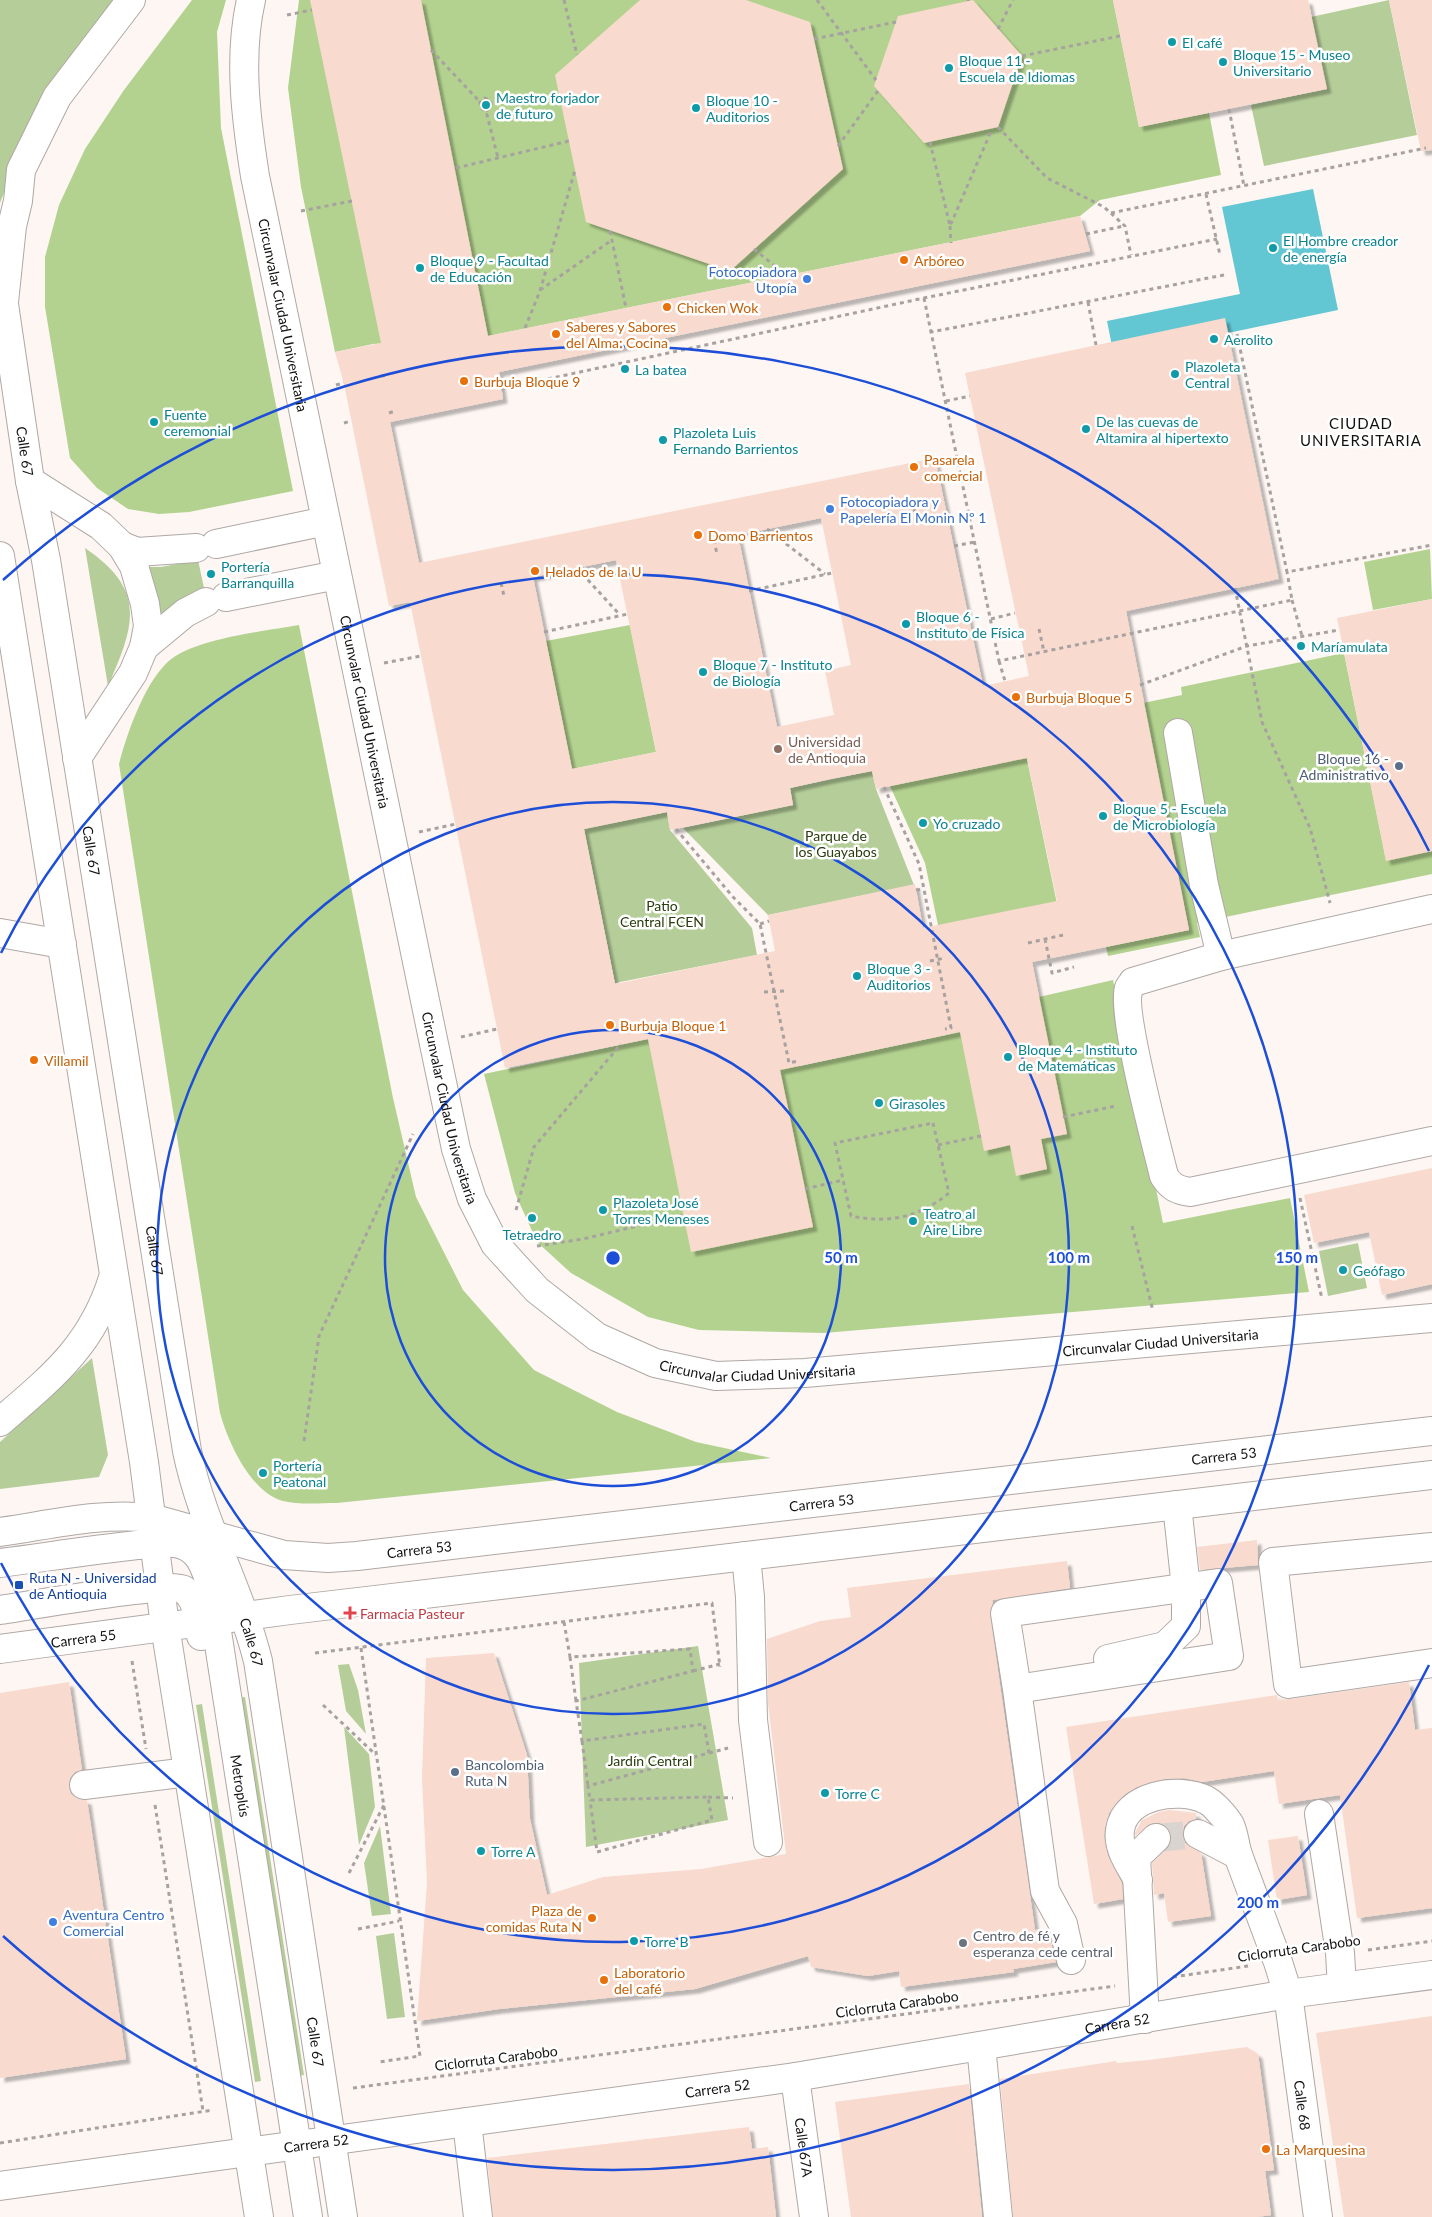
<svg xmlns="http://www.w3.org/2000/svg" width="1432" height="2217" viewBox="0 0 1432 2217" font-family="Lato,sans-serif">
<defs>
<filter id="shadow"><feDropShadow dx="4.5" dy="4.5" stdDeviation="1" flood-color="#0004"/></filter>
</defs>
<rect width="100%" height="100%" fill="#fdf6f3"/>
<path fill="#b5ce99" d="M0 0H126L21 150 0 203Z
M1389 0 1417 135 1264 166 1251 105 1326 89 1311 17Z
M85 548C147 590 135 625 108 686Z
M198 560 204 588 188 596 158 617 142 567H161Z
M872 771 876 789 914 885 768 915 683 828 793 805 790 788Z
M667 812 670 830 752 928 757 955 615 983 584 829Z
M1358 1243 1367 1288 1328 1296 1319 1251Z
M92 1358 108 1455 99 1477 0 1489V1442Z
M698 1646 728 1820 586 1847 579 1663Z
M349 1664 358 1690 366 1734 346 1711 338 1665Z
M245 1697 304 2075 297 2076 238 1698Z
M202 1704 261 2081 255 2082 196 1705Z
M344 1727 369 1754 375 1807 359 1845Z
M380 1826 391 1914 372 1916 364 1863Z
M394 1933 405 2017 387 2019 376 1936Z"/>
<path fill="#b3d28f" d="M192 0H226L217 32 221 128 293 491 189 512 159 514 128 509 97 488 70 458 45 307V257L59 205 85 149 124 90Z
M299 0H1113L1139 127 1209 113 1221 175 1100 200 1080 216 488 336 373 344 335 352 301 187 288 88Z
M1430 549 1432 599 1373 610 1364 562Z
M299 625 393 1098 416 1197 463 1290 534 1370 617 1412 696 1442 771 1458 337 1503C320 1503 300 1505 283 1501 251 1493 228 1442 220 1413L119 764C127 733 147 675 174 657 203 638 265 631 299 625Z
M630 625 656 752 572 769 546 641Z
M1344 653 1386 860 1432 851V874L1197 923 1200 937 1108 956 1106 947 1189 930 1143 703 1182 695 1181 687Z
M1023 740 1062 928 938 925 925 863 890 786 998 764Z
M1113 980 1163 1223 1290 1198 1309 1292 824 1333 699 1330 648 1317 571 1273 537 1242 515 1193 484 1074 648 1039 800 1066 946 1035 1039 997Z"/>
<path fill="#62c6d3" d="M1313 189 1338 310 1228 333 1279 579 1247 585 1114 356 1107 321 1240 294 1222 207Z"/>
<path fill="#f9dace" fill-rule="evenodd" filter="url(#shadow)" d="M310 0H421L488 336 1080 216 1090 251 499 372 503 399 390 422 419 563 935 458 983 686 1029 676 965 373 1225 318 1279 579 1126 611 1189 930 1032 962 1067 1134 1041 1139 1047 1169 1016 1176 1010 1145 984 1151 960 1032 780 1070 813 1227 691 1252 648 1039 505 1068 410 602 389 606 344 384 335 352 381 343ZM821 518 851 665 825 671 834 715 777 727 738 535ZM616 560 656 752 572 769 533 577ZM1027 758 1057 901 923 928 915 884 768 915 775 951 615 984 584 829 667 812 670 830 793 805 790 788 830 779 872 771 876 789Z
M640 0H746L810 22 843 169 730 271 586 222 555 75Z
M973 0 1022 56 998 127 924 143 874 86 898 16Z
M1113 0H1308L1327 89 1139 127Z
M1389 0H1432V150L1421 151Z
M1432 599V851L1386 861 1337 618Z
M1432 1168V1284L1382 1295 1369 1232 1314 1243 1304 1195Z
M1257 1540 1258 1565 1200 1570 1197 1547Z
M1067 1561 1070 1588 993 1600 990 1615 1035 1930 1048 1929 1056 1962 1013 1969 1014 1972 901 1987 899 1971 868 1976 811 1967 808 1956 695 1989 499 2009 417 2021 427 1883 422 1778 426 1658 494 1653 527 1755 530 1819 547 1895 603 1877 701 1869 786 1854 768 1703 767 1639 820 1621 851 1617 847 1588Z
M69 1682 82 1770 75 1772 70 1778 69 1787 71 1794 78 1799 87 1800 126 2059 0 2078V1693Z
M1409 1682 1415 1730 1432 1728V1908L1357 1918 1340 1795 1279 1804 1274 1771 1202 1782 1184 1778 1165 1779 1137 1787 1123 1796 1109 1813 1104 1836 1108 1856 1122 1883 1123 1899 1094 1904 1066 1727 1277 1695 1278 1700 1290 1699Z
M1170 1810 1196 1813V1819L1189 1821 1184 1826 1182 1835 1185 1843 1201 1853 1211 1916 1168 1922 1164 1893 1154 1895 1152 1863 1167 1849 1171 1842V1834L1167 1827 1160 1823H1153L1135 1836V1833L1142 1820 1159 1812Z
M1298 1836 1307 1895 1277 1900 1268 1840Z
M1432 2016V2217H1344L1316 2033Z
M1247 2047 1258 2054 1274 2170 1265 2171 1271 2215 1257 2217H1013L1000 2079 1116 2061 1117 2063 1149 2060Z
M969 2084 982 2217H851L835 2102Z
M749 2127 752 2149 768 2147 776 2217H493L487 2158Z"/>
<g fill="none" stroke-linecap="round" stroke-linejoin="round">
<path stroke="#dad4d1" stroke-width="28" stroke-dasharray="28 14" stroke-linecap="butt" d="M1156 1838 1198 1834"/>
<g stroke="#afa8a5" stroke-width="30">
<g id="minor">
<path id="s1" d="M251 0C238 57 246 119 255 176L434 1044 456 1149 472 1199 495 1244 537 1290 597 1337 655 1363 716 1376 805 1373 1432 1318"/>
<path d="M30 481 101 526 122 546 134 566 145 604 148 626 144 647 133 673 77 758"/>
<path d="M216 544 326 521"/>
<path d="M122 546 137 552 196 548"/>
<path d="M226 597 337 575"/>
<path d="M144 647 185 613 206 602"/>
<path d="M1178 733 1204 885 1221 956"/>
<path d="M1432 909 1221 956 1133 982C1132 984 1130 986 1129 988 1120 1009 1157 1147 1164 1176 1171 1187 1177 1190 1190 1192L1432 1141"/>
<path d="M0 933 62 944"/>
<path d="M1432 1547 1273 1562 1288 1684 1432 1663"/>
<path d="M746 1556 750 1597 753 1720 768 1842"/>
<path id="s2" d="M0 1563C46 1557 91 1550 137 1545 151 1544 169 1540 183 1545 199 1551 204 1565 209 1580L308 2217"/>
<path d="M0 1610C27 1606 168 1581 184 1590 198 1599 198 1621 201 1636"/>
<path d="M1108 1659 1165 1646 1186 1626V1588L1177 1505"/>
<path d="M1017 1689 1229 1656 1218 1583 1005 1613 1017 1689 1045 1891 1063 1924 1071 1960"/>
<path d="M84 1785 188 1772"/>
<path d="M1319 1814 1340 1953 1342 1987"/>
<path id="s3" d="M1198 1834 1238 1855 1278 1962 1288 1994 1318 2217"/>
<path d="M1138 1880C1130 1865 1117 1848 1120 1830 1125 1795 1179 1786 1206 1800 1213 1803 1226 1818 1230 1825 1234 1833 1235 1846 1238 1855"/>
<path d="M1145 2019 1136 1857 1156 1838"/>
<path d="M981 2046 998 2217"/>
<path id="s4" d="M795 2077 814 2217"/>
<path d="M467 2122 478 2217"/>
</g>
</g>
<g stroke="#afa8a5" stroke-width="30">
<g id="major">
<path id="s5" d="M0 277 30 481 46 560 187 1451C202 1524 240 1589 258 1661L343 2217"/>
<path d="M0 556 114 1274 144 1462 165 1626 259 2217"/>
<path d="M0 1422C52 1377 92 1346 113 1278"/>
<path id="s6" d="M0 1532C50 1525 100 1512 151 1518L284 1555 328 1558 357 1556 1432 1431"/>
<path id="s7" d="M0 1649 290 1610 1432 1475"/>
<path id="s8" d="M0 2186 795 2077 1288 1994 1432 1975"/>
</g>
</g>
<g stroke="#afa8a5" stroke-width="30">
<path id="highway" d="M4 302 12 226 18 201 21 170 57 97 131 0"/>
</g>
<path stroke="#a7a2a0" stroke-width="3" stroke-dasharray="4 4" stroke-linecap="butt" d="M564 0 577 55
M817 0 876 80
M968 0V1
M287 15 312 10
M998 29 1013 0
M814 39 896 22
M431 50 480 102
M1022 56 1120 36
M1229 109 1244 186
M486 111 491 107V101L485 98 480 102 481 108 486 111 498 158
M998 127 1047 178 1104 207 1125 226 1131 255
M930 142 950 226 992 129
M838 146 878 91
M456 168 569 141
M1206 194 1220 255
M301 211 352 201
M1111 213 1426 148
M950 226 951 243
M610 231 626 308
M1086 234 1124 226
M754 249 787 276
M1224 275 931 332 999 661 1292 600 1287 572
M540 290 612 240
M924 298 931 332
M1088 302 1096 345
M525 328 540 291 575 170
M1237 334 1287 572 1432 545
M381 376 388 375
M336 385 344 383
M501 389 924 298 1217 239
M946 401 970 396
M389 413 395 411
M344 423 351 421
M912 500 915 513
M767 529 825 574
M714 540 717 554
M954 546 975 542
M577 568 620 615
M501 583 504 596
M1235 588 1262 722 1310 828 1330 903
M749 591 832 573
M1292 600 1302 636
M991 619 1015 613
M1039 629 1044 652
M544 632 628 614
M999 661 1005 681
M384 663 421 656
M1140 685 1247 646 1339 630
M884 787 919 864 951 1028 945 1029
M676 829 733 897 760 924 789 1063 798 1061
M419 832 456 824
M916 890 923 889
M760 924 769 921
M1045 939 1052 973 1074 967
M1028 943 1063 935
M930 961 945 958
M764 992 784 991
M461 1037 497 1029
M1063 1117 1116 1106
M933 1123 949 1193C920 1217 889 1224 851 1216L835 1143Z
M938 1145 981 1136
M805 1189 843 1180
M1300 1198 1322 1299
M516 1210 534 1147 621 1044
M1132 1226 1153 1311
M537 1246 583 1239 683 1215
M304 1441 319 1336 413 1134
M564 1622 570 1657 690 1649 693 1671 576 1701 582 1741 704 1724 709 1753 588 1786 590 1800 708 1797 712 1820 597 1852 590 1800
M361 1648 420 2056 379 2062
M315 1653 712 1603 720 1667
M570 1657 576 1701
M132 1661 146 1749
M693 1671 720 1664
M323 1705 376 1755
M582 1741 588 1786
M709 1753 728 1748
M708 1797 733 1798
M155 1805 203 2111
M349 1873 384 1805
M358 1929 399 1921
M1368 1950 1432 1941
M1173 1977 1248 1966
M353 2088 1115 1986
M0 2143 213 2110"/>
<use href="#minor" stroke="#fff" stroke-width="28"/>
<use href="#major" stroke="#fff" stroke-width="28"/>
<use href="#highway" stroke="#fff" stroke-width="28"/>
</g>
<g fill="none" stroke="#1d4ed8" stroke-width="2.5">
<circle cx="613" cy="1258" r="228"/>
<circle cx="613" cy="1258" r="456"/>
<path d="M1 953A684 684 0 1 1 1 1563"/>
<path d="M1429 1665A912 912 0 0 1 3 1936M3 580A912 912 0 0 1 1429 851"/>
</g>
<g fill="#0f9aa8" stroke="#fff" stroke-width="2">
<circle cx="1172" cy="42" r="5"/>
<circle cx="1223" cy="62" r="5"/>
<circle cx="949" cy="68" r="5"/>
<circle cx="486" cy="105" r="5"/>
<circle cx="696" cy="108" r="5"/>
<circle cx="1273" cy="248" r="5"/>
<circle cx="420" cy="268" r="5"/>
<circle cx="1214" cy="339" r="5"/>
<circle cx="625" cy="369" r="5"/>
<circle cx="1175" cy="374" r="5"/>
<circle cx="154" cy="422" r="5"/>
<circle cx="1086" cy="429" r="5"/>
<circle cx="663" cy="440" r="5"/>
<circle cx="211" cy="574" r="5"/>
<circle cx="906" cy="624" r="5"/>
<circle cx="1301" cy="646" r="5"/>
<circle cx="703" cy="672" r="5"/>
<circle cx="1103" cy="816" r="5"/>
<circle cx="923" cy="823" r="5"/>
<circle cx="857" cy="976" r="5"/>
<circle cx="1008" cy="1057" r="5"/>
<circle cx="879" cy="1103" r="5"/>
<circle cx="603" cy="1210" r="5"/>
<circle cx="532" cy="1218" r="5"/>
<circle cx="913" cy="1221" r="5"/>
<circle cx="1343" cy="1270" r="5"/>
<circle cx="263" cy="1473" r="5"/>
<circle cx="825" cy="1793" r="5"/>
<circle cx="481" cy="1851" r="5"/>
<circle cx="634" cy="1941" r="5"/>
</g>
<g fill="#e8710a" stroke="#fff" stroke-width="2">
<circle cx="904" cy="260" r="5"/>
<circle cx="667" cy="307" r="5"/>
<circle cx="556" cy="334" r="5"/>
<circle cx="464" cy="381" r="5"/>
<circle cx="914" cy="467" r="5"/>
<circle cx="698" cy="535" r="5"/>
<circle cx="535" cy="571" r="5"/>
<circle cx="1016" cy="697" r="5"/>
<circle cx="610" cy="1025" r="5"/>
<circle cx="34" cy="1060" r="5"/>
<circle cx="592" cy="1918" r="5"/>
<circle cx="604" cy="1980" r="5"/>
<circle cx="1266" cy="2149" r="5"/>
</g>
<g fill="#3f7fe0" stroke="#fff" stroke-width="2">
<circle cx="807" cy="279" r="5"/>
<circle cx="830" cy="509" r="5"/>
<circle cx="53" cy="1922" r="5"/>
</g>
<circle fill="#8d6e63" stroke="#fff" stroke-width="2" cx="778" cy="749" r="5"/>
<g fill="#5c6f8a" stroke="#fff" stroke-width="2">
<circle cx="1399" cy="766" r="5"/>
<circle cx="455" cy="1772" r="5"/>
</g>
<rect fill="#1a4fb4" stroke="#fff" stroke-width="2" x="14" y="1580" width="10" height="10" rx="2.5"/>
<path fill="#e0444e" stroke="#fff" stroke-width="2" d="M347.5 1605.5h5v5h5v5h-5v5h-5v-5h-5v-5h5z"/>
<circle fill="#6b7280" stroke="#fff" stroke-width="2" cx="963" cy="1943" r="5"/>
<g text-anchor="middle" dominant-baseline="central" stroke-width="5" stroke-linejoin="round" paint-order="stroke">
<g font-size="14" fill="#0d838f" stroke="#fff" text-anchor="start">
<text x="1182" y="42">El café</text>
<text x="1233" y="54">Bloque 15 - Museo<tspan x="1233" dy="16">Universitario</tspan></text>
<text x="959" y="60">Bloque 11 -<tspan x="959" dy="16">Escuela de Idiomas</tspan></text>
<text x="496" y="97">Maestro forjador<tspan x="496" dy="16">de futuro</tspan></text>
<text x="706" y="100">Bloque 10 -<tspan x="706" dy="16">Auditorios</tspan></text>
<text x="1283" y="240">El Hombre creador<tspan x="1283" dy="16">de energía</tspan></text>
<text x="430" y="260">Bloque 9 - Facultad<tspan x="430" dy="16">de Educación</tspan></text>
<text x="1224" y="339">Aerolito</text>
<text x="1185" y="366">Plazoleta<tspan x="1185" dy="16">Central</tspan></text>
<text x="635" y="369">La batea</text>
<text x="164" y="414">Fuente<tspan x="164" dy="16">ceremonial</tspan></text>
<text x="1096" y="421">De las cuevas de<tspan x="1096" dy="16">Altamira al hipertexto</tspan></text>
<text x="673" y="432">Plazoleta Luis<tspan x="673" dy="16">Fernando Barrientos</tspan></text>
<text x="221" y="566">Portería<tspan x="221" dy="16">Barranquilla</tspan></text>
<text x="916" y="616">Bloque 6 -<tspan x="916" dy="16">Instituto de Física</tspan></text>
<text x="1311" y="646">Maríamulata</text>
<text x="713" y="664">Bloque 7 - Instituto<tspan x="713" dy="16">de Biología</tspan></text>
<text x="1113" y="808">Bloque 5 - Escuela<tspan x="1113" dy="16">de Microbiología</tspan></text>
<text x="933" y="823">Yo cruzado</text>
<text x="867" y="968">Bloque 3 -<tspan x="867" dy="16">Auditorios</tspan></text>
<text x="1018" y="1049">Bloque 4 - Instituto<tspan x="1018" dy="16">de Matemáticas</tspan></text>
<text x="889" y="1103">Girasoles</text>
<text x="613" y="1202">Plazoleta José<tspan x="613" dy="16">Torres Meneses</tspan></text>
<text x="923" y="1213">Teatro al<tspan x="923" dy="16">Aire Libre</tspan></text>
<text x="532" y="1234" text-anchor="middle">Tetraedro</text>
<text x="1353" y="1270">Geófago</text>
<text x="273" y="1465">Portería<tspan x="273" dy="16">Peatonal</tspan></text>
<text x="835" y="1793">Torre C</text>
<text x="491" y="1851">Torre A</text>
<text x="644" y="1941">Torre B</text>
</g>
<g font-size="14" fill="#c56008" stroke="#fff" text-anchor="start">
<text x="914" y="260">Arbóreo</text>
<text x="677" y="307">Chicken Wok</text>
<text x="566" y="326">Saberes y Sabores<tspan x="566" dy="16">del Alma: Cocina</tspan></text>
<text x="474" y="381">Burbuja Bloque 9</text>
<text x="924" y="459">Pasarela<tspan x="924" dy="16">comercial</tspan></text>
<text x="708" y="535">Domo Barrientos</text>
<text x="545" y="571">Helados de la U</text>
<text x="1026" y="697">Burbuja Bloque 5</text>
<text x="620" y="1025">Burbuja Bloque 1</text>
<text x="44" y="1060">Villamil</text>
<text x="582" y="1910" text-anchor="end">Plaza de<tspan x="582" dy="16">comidas Ruta N</tspan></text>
<text x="614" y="1972">Laboratorio<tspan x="614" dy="16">del café</tspan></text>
<text x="1276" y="2149">La Marquesina</text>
</g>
<g font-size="14" fill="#366cbe" stroke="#fff" text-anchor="start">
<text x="797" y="271" text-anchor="end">Fotocopiadora<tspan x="797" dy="16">Utopía</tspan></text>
<text x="840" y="501">Fotocopiadora y<tspan x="840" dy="16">Papelería El Monin Nº 1</tspan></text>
<text x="63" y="1914">Aventura Centro<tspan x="63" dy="16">Comercial</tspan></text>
</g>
<g font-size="14" fill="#141211" stroke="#fff">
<text stroke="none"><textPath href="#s1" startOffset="319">Circunvalar Ciudad Universitaria</textPath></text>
<text stroke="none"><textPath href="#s5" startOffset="176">Calle 67</textPath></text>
<text stroke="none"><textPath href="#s1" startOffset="724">Circunvalar Ciudad Universitaria</textPath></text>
<text stroke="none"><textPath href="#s5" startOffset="581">Calle 67</textPath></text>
<text stroke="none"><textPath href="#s1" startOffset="1129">Circunvalar Ciudad Universitaria</textPath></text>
<text stroke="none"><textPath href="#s5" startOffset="986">Calle 67</textPath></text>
<text stroke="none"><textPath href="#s1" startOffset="1984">Circunvalar Ciudad Universitaria</textPath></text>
<text stroke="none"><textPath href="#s1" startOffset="1579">Circunvalar Ciudad Universitaria</textPath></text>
<text stroke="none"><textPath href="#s6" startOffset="1236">Carrera 53</textPath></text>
<text stroke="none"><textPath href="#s6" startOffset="831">Carrera 53</textPath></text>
<text stroke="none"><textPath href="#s6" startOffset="426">Carrera 53</textPath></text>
<text stroke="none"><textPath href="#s7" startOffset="84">Carrera 55</textPath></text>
<text stroke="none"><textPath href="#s5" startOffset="1391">Calle 67</textPath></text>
<text stroke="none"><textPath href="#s2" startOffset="438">Metroplús</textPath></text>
<text transform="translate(1299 1948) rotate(-8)">Ciclorruta Carabobo</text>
<text transform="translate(897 2004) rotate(-8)">Ciclorruta Carabobo</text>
<text stroke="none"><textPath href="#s8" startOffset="1129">Carrera 52</textPath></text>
<text stroke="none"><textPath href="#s5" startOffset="1796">Calle 67</textPath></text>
<text transform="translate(496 2058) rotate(-7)">Ciclorruta Carabobo</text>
<text stroke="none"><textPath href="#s8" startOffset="724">Carrera 52</textPath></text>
<text stroke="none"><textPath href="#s3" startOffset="305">Calle 68</textPath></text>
<text stroke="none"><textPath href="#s8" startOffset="319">Carrera 52</textPath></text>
<text stroke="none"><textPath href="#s4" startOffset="71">Calle 67A</textPath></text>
</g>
<g font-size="14" fill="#785e54" stroke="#fff" text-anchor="start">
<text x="788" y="741">Universidad<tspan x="788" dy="16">de Antioquia</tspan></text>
</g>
<g font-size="14" fill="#4e5e75" stroke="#fff" text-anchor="end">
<text x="1389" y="758">Bloque 16 -<tspan x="1389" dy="16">Administrativo</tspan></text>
<text x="465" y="1764" text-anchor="start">Bancolombia<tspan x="465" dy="16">Ruta N</tspan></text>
</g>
<g font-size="14" fill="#293c0c" stroke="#fff">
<text x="836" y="835">Parque de<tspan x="836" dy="16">los Guayabos</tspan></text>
<text x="662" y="905">Patio<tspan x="662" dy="16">Central FCEN</tspan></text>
<text x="650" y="1760">Jardín Central</text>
</g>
<g font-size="14" fill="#164399" stroke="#fff" text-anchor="start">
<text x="29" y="1577">Ruta N - Universidad<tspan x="29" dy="16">de Antioquia</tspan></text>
</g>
<g font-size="14" fill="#be3a42" stroke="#fff" text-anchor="start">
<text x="360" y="1613">Farmacia Pasteur</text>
</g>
<g font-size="14" fill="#5b616d" stroke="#fff" text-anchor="start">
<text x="973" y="1935">Centro de fé y<tspan x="973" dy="16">esperanza cede central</tspan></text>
</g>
<g font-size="15" letter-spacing="1" fill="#141211" stroke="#fff">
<text x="1361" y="423">CIUDAD<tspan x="1361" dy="17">UNIVERSITARIA</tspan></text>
</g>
</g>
<circle cx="613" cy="1258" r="8" fill="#1d4ed8" stroke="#fff" stroke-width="2.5"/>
<g font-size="15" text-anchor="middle" font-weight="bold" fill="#1d4ed8" stroke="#fff" stroke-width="5" stroke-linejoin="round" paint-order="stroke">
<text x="841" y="1263">50 m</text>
<text x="1069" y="1263">100 m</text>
<text x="1297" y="1263">150 m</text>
<text x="1258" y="1908">200 m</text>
</g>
</svg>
